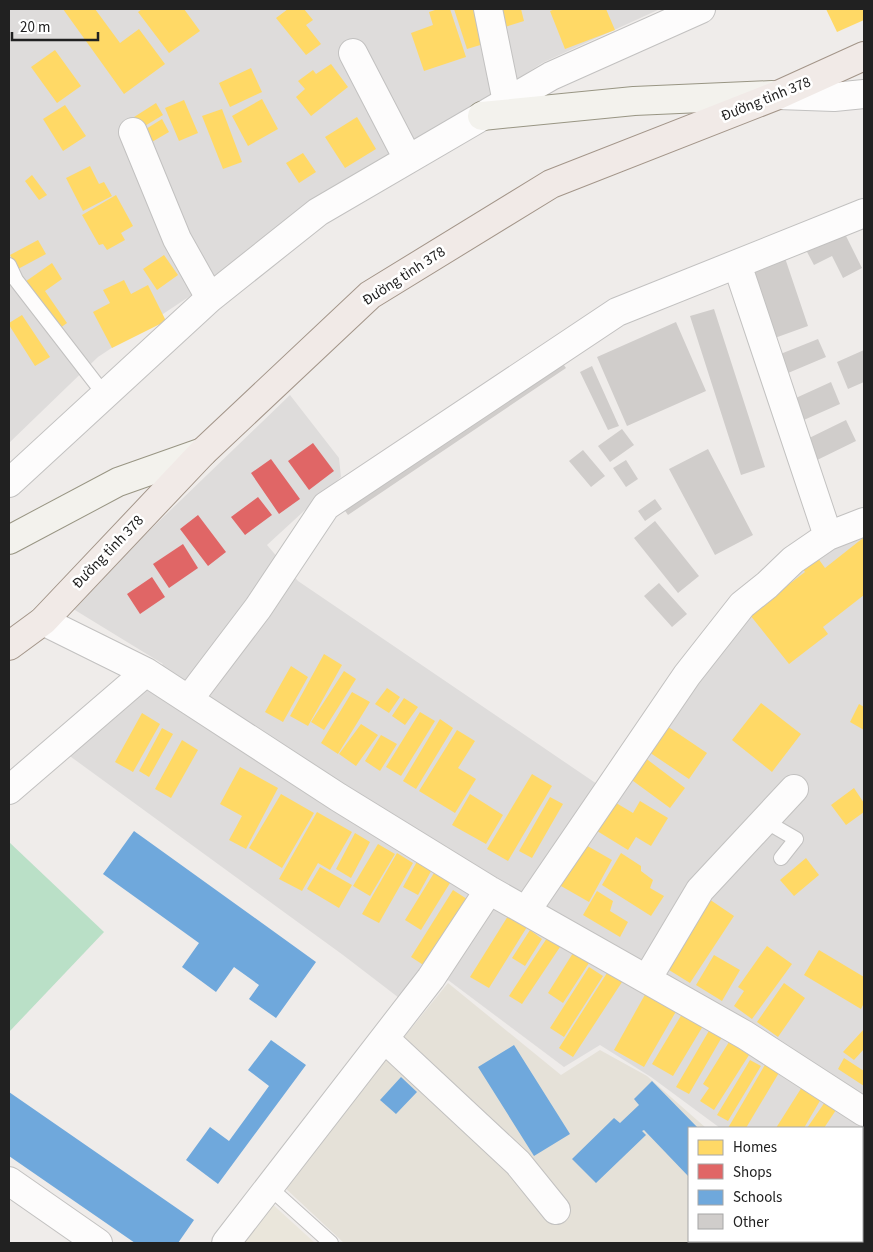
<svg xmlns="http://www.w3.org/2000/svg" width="873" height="1252" viewBox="0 0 873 1252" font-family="'Source Sans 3',sans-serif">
<rect width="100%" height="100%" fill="#efecea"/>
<path fill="#dedcdb" d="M11 9H660L542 63 98 357 9 443V10Z
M290 395 339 458 341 477 267 545 298 581 597 784 712 646 826 540 864 530V1137L862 1141V1128H720L651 1077 600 1045 564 1067 448 980 420 1014 343 955 67 754 163 664 70 607Z"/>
<path fill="#e5e1d8" d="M448 983 561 1075 600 1050 647 1076 706 1128H689V1241H818L821 1243H344L283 1186Z"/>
<path fill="#eae6db" d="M270 1202 315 1243H238Z"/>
<path fill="#bae0c7" d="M9 842 104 932 9 1032Z"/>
<path fill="#ffd966" d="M63 9H95L120 43 139 29 165 64 124 94Z
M142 9H184L200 31 169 53 138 12Z
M288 9H304L313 20 306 25 321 44 306 55 276 18Z
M438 9H450L466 57 424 71 411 33 433 25 429 12Z
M454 9H477L487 43 467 49Z
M499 9H521L524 21 505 27Z
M555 9H606L615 30 565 49 550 11Z
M826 9H864V20L837 32Z
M55 50 81 86 57 103 31 67Z
M331 64 348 87 311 116 296 97 305 89 298 81 313 70 316 74Z
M251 68 262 92 230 107 219 83Z
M262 99 278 129 248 146 232 116Z
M184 100 198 133 179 141 165 108Z
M156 103 163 115 138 130 131 119Z
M65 105 86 136 63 151 43 119Z
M222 109 242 162 223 169 202 116Z
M357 117 376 149 345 168 325 137Z
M162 119 169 132 145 146 138 134Z
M303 153 316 172 299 183 286 163Z
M90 166 99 184 104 182 112 196 83 211 66 178Z
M32 175 47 195 39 200 25 181Z
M116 195 133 226 121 233 125 240 107 250 103 244 99 245 82 215Z
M38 240 46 254 18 269 10 255Z
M164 255 178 275 157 290 143 269Z
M52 263 62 279 45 291 67 323 56 331 22 284Z
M124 280 131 294 148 285 166 321 112 348 93 312 110 303 103 290Z
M22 315 50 357 35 366 9 325V323Z
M863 538 864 540V595L823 627 828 634 789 664 742 605 775 595 805 572 800 565 815 554 825 568Z
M324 654 342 665 308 726 290 716Z
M291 666 308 677 283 722 265 712Z
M344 671 356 679 324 730 311 722Z
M387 688 400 697 389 713 375 704Z
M352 692 370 702 338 754 321 743Z
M404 698 418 707 405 725 392 716Z
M761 703 801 734 772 772 732 740Z
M859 704 864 707V730L850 722Z
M420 712 435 721 401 776 386 767Z
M142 713 160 724 133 772 115 762Z
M440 719 453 728 416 789 403 781Z
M661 722 707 753 689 779 643 748Z
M361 724 378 735 356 766 339 754Z
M162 728 173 734 149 777 139 771Z
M457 730 475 741 458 768 476 779 455 813 419 791Z
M381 735 397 744 380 771 365 761Z
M182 740 198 750 171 798 155 789Z
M640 754 685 788 670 808 625 775Z
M240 767 278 788 246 849 229 840 242 816 220 804Z
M532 774 552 786 508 861 487 849Z
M854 788 864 803V812L846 825 831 805Z
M281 794 314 813 282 868 249 848Z
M470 794 503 815 486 844 452 825Z
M550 797 563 804 532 858 519 851Z
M606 797 633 813 640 801 668 818 651 846 636 837 628 850 589 826Z
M317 812 352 832 330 870 318 863 302 891 279 879Z
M355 833 370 842 351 878 336 869Z
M577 840 612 860 589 902 554 882Z
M378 844 395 854 370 896 353 886Z
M397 853 413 863 379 923 362 914Z
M621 853 641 866V871L653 880 650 888 664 896 651 916 602 885Z
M420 856 435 864 418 895 403 887Z
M806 858 819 875 794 896 780 880Z
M320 867 352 885 339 908 307 889Z
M434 873 450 883 421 930 405 920Z
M453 890 470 901 428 968 411 957Z
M597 891 613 901 610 911 628 922 620 937 583 915Z
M706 897 734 916 690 983 661 965Z
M508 916 527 927 489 988 470 977Z
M530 930 542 939 525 966 512 958Z
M547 938 560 947 522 1004 509 996Z
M767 946 792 964 752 1019 734 1006 744 991 738 987Z
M819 950 864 977V1003L861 1009 804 975Z
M573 953 589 963 563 1003 548 993Z
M714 955 740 970 722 1001 696 985Z
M589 967 603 976 564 1037 550 1028Z
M607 973 622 982 573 1057 559 1048Z
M784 983 805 998 778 1037 757 1022Z
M647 991 678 1008 644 1067 614 1050Z
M682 1014 703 1026 673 1076 652 1064Z
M710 1029 722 1037 689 1094 676 1087Z
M864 1029V1049L854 1060 843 1052Z
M729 1042 749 1055 714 1110 700 1101 709 1088 703 1084Z
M844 1058 864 1071V1086L838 1069Z
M750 1060 761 1066 728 1121 717 1115Z
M766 1063 780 1071 746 1128H728Z
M802 1087 821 1099 804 1128H776Z
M827 1099 838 1107 824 1128H807Z"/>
<path fill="#e06666" d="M313 443 334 471 309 490 288 461Z
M271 459 300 499 279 514 251 473Z
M258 497 272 515 245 535 231 517Z
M198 515 226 552 208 566 180 529Z
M183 544 198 568 169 588 153 564Z
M152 577 165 597 140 614 127 594Z"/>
<path fill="#6fa8dc" d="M134 831 316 962 276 1018 249 999 259 985 234 967 216 992 182 967 199 943 103 874Z
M271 1040 306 1065 218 1184 186 1160 210 1127 229 1141 269 1086 248 1070Z
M514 1045 570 1134 534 1156 478 1067Z
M401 1077 417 1092 396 1114 380 1100Z
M652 1081 698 1128H689V1177L644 1130 642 1131 646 1135 596 1183 572 1159 614 1118 620 1123 639 1105 634 1099Z
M9 1092 194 1220 178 1243H135L9 1156Z
M750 1241H806L809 1243H753Z"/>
<path fill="#d0cdcb" d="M844 232 862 268 843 278 832 256 814 265 806 250Z
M785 258 808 326 772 339 749 270Z
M714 309 765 467 741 475 690 316Z
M676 322 706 391 627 426 597 357Z
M818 339 826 357 781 376 773 357Z
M864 350V382L848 389 837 362Z
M556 354 566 368 348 515 338 501Z
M592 366 619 426 608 430 580 372Z
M831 382 840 404 797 423 787 402Z
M846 420 856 441 811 463 801 442Z
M622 429 634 445 610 462 598 446Z
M708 449 753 535 715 555 669 469Z
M583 450 605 476 591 487 569 461Z
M626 460 638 479 626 487 613 468Z
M655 499 662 509 645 521 638 511Z
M655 521 699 576 678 593 634 538Z
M659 583 687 614 672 627 644 596Z
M862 1202 864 1205V1243H851L848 1241H862Z"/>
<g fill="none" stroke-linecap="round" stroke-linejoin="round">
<g stroke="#c2c1c0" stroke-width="16">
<path id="lane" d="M9 265 16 280 104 394
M765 821 796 839 781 858
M270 1188 331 1243"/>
</g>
<g stroke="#c2c1c0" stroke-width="30">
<path id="street" d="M488 9 507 102
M353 53 408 159
M778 95 834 97 864 94
M133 132 177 239 210 298
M737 264 828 536
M9 483 210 298 318 212 551 76 701 9
M43 621 146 672 338 797 489 890 745 1035 864 1112
M189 699 258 608 326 506 617 312 864 213
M9 790 146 672
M526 911 687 675 742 605 767 585 793 560 828 536 864 522
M647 979 700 890 794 789
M385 1039 518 1163 556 1210
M9 1181 98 1243
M226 1243 431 978 489 890"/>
</g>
<g stroke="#989583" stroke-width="30">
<path id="secondary" d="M482 116 634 101 772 95
M9 540 118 482 203 452"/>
</g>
<g stroke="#a39589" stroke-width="30">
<path id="primary" d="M9 646 43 621 203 452 370 295 551 184 778 95 864 56"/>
</g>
<use href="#lane" stroke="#fdfcfc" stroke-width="14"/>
<use href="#street" stroke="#fdfcfc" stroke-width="28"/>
<use href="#secondary" stroke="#f3f2ed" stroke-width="28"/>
<use href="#primary" stroke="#f1eae7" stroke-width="28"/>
</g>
<g text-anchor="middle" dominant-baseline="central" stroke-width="5" stroke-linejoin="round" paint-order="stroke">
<g font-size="15" fill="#212121" stroke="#fff">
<text transform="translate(766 99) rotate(-22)">Đường tỉnh 378</text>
<text transform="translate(404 276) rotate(-33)">Đường tỉnh 378</text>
<text transform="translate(108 552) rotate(-46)">Đường tỉnh 378</text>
</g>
</g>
<rect width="873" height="1252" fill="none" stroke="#212121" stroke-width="20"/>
<rect x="688" y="1127" width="175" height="115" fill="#ffffff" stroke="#a6a6a6"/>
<rect x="698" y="1140" width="25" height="15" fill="#ffd966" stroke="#a6a6a6"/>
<text x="733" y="1152" font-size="15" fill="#212121">Homes</text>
<rect x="698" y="1164" width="25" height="15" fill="#e06666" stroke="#a6a6a6"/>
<text x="733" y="1177" font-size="15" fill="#212121">Shops</text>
<rect x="698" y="1190" width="25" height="15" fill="#6fa8dc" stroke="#a6a6a6"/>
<text x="733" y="1202" font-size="15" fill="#212121">Schools</text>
<rect x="698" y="1214" width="25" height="15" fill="#d0cdcb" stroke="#a6a6a6"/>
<text x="733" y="1227" font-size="15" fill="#212121">Other</text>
<path d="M12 32v8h86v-8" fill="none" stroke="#212121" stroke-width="2.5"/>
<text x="20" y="32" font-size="15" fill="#212121" stroke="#ffffff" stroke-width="4" paint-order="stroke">20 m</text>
</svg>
